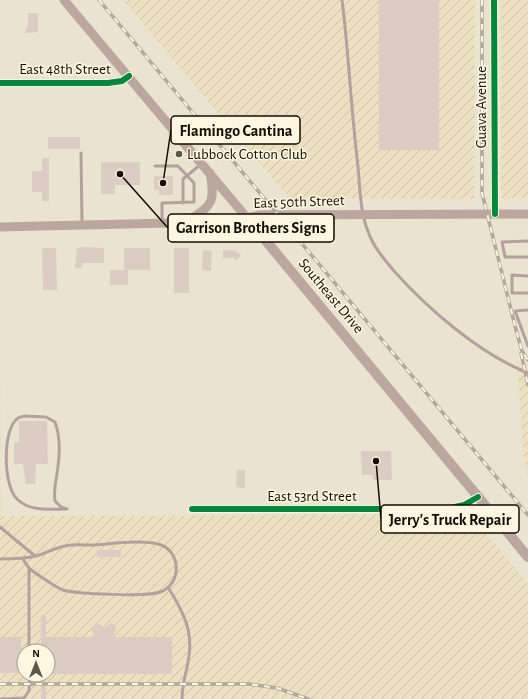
<svg xmlns="http://www.w3.org/2000/svg" width="528" height="699" viewBox="0 0 528 699" font-family="'Alegreya Sans',sans-serif">
<defs>
<pattern id="industrial-furrows" width="10" height="10" patternUnits="userSpaceOnUse"><rect width="10" height="10" fill="#ece0c1"/><path d="M-1 1l2-2M0 10L10 0M9 11l2-2" fill="none" stroke="#c9bfa4"/></pattern>
</defs>
<rect width="100%" height="100%" fill="#eae3d0"/>
<path fill="url(#industrial-furrows)" fill-rule="evenodd" d="M123 0H475L474 199 289 198Z
M501 0H528V198H501Z
M0 352 1 516 470 514 528 584V699H0ZM24 651H48V675H24Z
M517 361 528 365V475L524 460Z"/>
<path fill="#dbcdc3" d="M379 0H439V150H379Z
M28 13H38V32L26 33V27H28Z
M48 137H80V149H48Z
M42 158H49V201H42V192H32V171H42Z
M101 162H140V185H115V194H101Z
M154 176H173V195H159V190H154Z
M82 247 104 248V263H82V268H75L77 248Z
M42 248H56L57 290H43Z
M124 248H150V270H124Z
M174 248H189V293H174Z
M203 250 212 251 211 271 202 270Z
M223 250H234L241 255 236 261 234 258H223Z
M110 270H128V285H110Z
M19 421H47L48 464H36L35 484H26L23 464H14V442L19 443Z
M361 451H391L392 480H373V475H362Z
M237 470H245V488L237 487V485H236Z
M97 550H121V557H97Z
M41 615H46V637H95L91 629 94 625 99 624 104 628 111 623 114 625 116 628 113 637H172V674H49V651H41Z
M0 637H21V673H0Z
M41 675H46V699H41Z"/>
<g fill="none" stroke-linecap="round" stroke-linejoin="round">
<path stroke="#b4a09d" stroke-width="3" d="M342 0C349 55 351 110 358 166 360 188 360 213 369 234 374 248 385 260 394 271 429 310 480 354 528 373
M81 153 82 223
M155 166H178L194 183V202L162 203V222
M183 203V179L200 165
M528 241 502 242 505 257H528
M528 276 512 275V293H528
M528 310 515 311 528 346
M24 416 46 417 55 422C60 436 60 452 58 466 57 478 53 488 55 501L61 507 67 509C50 509 30 512 17 499 3 486 2 429 18 418 20 417 22 417 24 416Z
M0 527 35 556
M0 559C12 559 24 559 36 556 46 553 55 548 65 546 73 544 83 545 92 545 111 544 144 539 161 545 182 553 181 585 160 592 147 597 77 594 63 590 57 588 35 573 30 569 27 566 25 562 23 559
M168 587C182 610 193 629 189 656 187 671 182 684 182 699
M29 651V568
M0 699 24 698 29 691 30 675"/>
<path stroke="#b4a09d" stroke-width="6" d="M494 0 495 214
M0 83H108L122 81 129 76
M192 509H445L464 505 478 497"/>
<path stroke="#bba7a0" stroke-width="9" d="M64 0 247 218
M186 222C211 206 216 204 210 173
M0 227 211 222 236 220 260 215 528 214"/>
<path stroke="#bba7a0" stroke-width="10" d="M247 218 528 557"/>
<g stroke="#b3a89d" stroke-width="3.5">
<path id="rail" d="M99 0 528 515
M482 0V193L515 326 522 351 528 360
M521 353 528 385
M0 684H249L277 688 308 699"/>
</g>
<use href="#rail" stroke="#fef6e1" stroke-width="2" stroke-dasharray="6" stroke-linecap="butt"/>
<g stroke="#fef6e1" stroke-width="8">
<path id="cycleway" d="M494 0 495 214
M0 83H108L122 81 129 76
M192 509H445L464 505 478 497"/>
</g>
<use href="#cycleway" stroke="#00873e" stroke-width="6"/>
</g>
<circle fill="#5d574b" stroke="#fef6e1" stroke-width="1.5" cx="179" cy="154" r="4"/>
<g text-anchor="middle" dominant-baseline="central" stroke-width="3" stroke-linejoin="round" paint-order="stroke">
<g font-size="15" fill="#110c03" stroke="#fef6e1">
<text x="65" y="69">East 48th Street</text>
<text transform="translate(481 107) rotate(-90)">Guava Avenue</text>
<text transform="translate(299 202) rotate(-2)">East 50th Street</text>
<text transform="translate(331 296) rotate(50)">Southeast Drive</text>
<text x="312" y="496">East 53rd Street</text>
</g>
<g font-size="15" fill="#110c03" stroke="#fef6e1" text-anchor="start">
<text x="187" y="154">Lubbock Cotton Club</text>
</g>
</g>
<path fill="none" stroke="#110c03" stroke-width="1.5" d="M163 183L171 130M120 174L168 228M376 461L381 519"/>
<g fill="#110c03" stroke="#fef6e1" stroke-width="1.5">
<circle cx="163" cy="183" r="4"/>
<circle cx="120" cy="174" r="4"/>
<circle cx="376" cy="461" r="4"/>
</g>
<g fill="#fef6e1" stroke="#110c03" stroke-width="1.5">
<rect x="171" y="116" width="129" height="28" rx="4"/>
<rect x="168" y="214" width="166" height="28" rx="4"/>
<rect x="381" y="505" width="138" height="28" rx="4"/>
</g>
<g font-size="16" text-anchor="middle" font-weight="bold" fill="#110c03">
<text x="236" y="136">Flamingo Cantina</text>
<text x="251" y="233">Garrison Brothers Signs</text>
<text x="450" y="525">Jerry's Truck Repair</text>
</g>
<g transform="translate(36 663)"><circle r="19" fill="#fef6e1" stroke="#9f9888"/>
<path d="M0-3L7 15L0 10L-7 15Z" fill="#5d574b"/>
<text y="-6" font-size="11" font-weight="bold" text-anchor="middle" fill="#110c03">N</text>
</g>
</svg>
